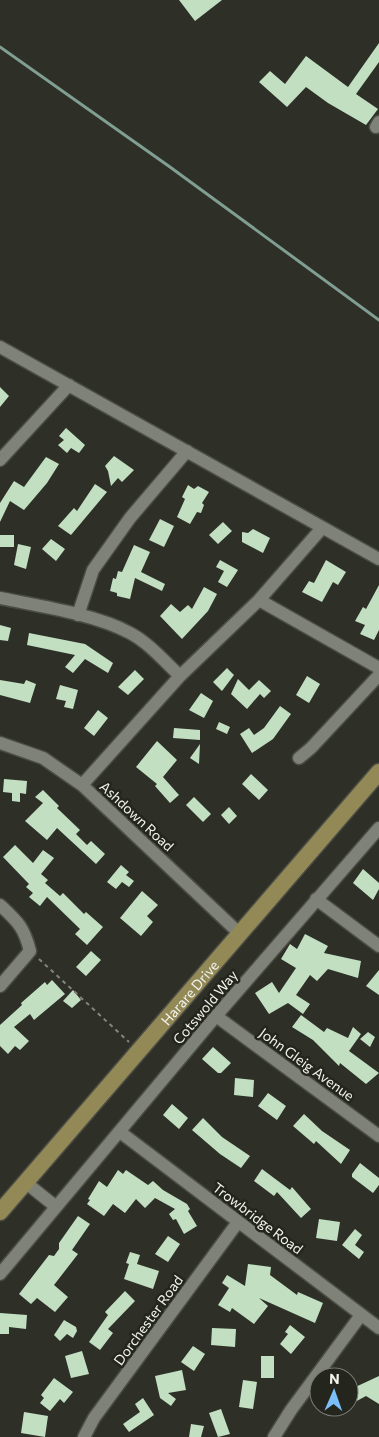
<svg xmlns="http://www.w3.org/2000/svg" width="379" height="1437" viewBox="0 0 379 1437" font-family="Commissioner,sans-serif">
<rect width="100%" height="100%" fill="#2e3028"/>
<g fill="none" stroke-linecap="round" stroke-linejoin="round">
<path stroke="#819e92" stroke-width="3" d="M0 47 170 167 379 320"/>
</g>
<path fill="#c2dfc2" d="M179 0H222L195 21Z
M379 43V62L356 94 378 109 366 125 328 103 306 87 287 107 259 82 270 71 285 84 306 56 348 87Z
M0 387 9 396 0 407Z
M66 428 85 445 79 453 71 448 67 453 58 445 64 440 59 436Z
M114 456 134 470 122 482 118 478 111 486 108 471 105 466Z
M46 457 59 464 47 483 24 510 10 501 0 522V503L14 481 24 487Z
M95 484 107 492 71 535 58 526 74 508 77 511Z
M188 485 194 489 198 486 209 492 202 503 204 505 201 513 197 512 190 524 177 517 185 499 182 497Z
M160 519 174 526 164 547 149 540Z
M223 522 232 531 218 544 209 535Z
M253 529 270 538 263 553 242 542V532L248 533Z
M0 535H14V547H0Z
M51 539 65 549 56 561 42 549Z
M18 544 31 547 26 569 14 565Z
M134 545 150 552 141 572 165 584 162 591 135 578 130 599 117 596V593L110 591 113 578 116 579 118 571 122 572Z
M220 560 238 570 227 587 218 582 224 571 216 567Z
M326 560 346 572 338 585 333 582 322 602 302 592 309 581 314 583Z
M379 585V630L374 640 360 634 365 625 355 621 363 607 366 609Z
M204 587 217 594 208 611 182 639 160 616 171 604 180 612 188 605 192 609Z
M0 625 11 628 8 641 0 640Z
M29 633 85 644 113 663 108 673 85 659 73 673 65 667 75 655 27 645Z
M227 668 234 675 222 691 213 682Z
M135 670 144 679 128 695 118 687Z
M307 676 320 684 309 703 296 695Z
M238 679 249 690 259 680 271 691 264 698 260 694 247 709 231 694Z
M0 680 24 684 26 680 36 684 30 703 0 695Z
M60 685 78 690 73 709 64 707 66 701 56 699Z
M201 693 213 701 204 718 189 710Z
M280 706 291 714 273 739 252 753 240 734 249 728 254 735 264 728Z
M98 710 108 718 94 736 84 728Z
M219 722 230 727 227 734 216 729Z
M174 728 200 730V740L173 738Z
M157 741 177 760 163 777 179 795 170 803 155 786 157 784 136 767Z
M200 744 199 764 190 758Z
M251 774 268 790 259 800 242 784Z
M4 779 27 781 26 794 20 793V802L12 801V793L3 792Z
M43 790 59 806 57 808 80 830 76 834 87 845 91 841 105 854 96 864 57 828 47 840 25 821 43 803 35 797Z
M194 797 211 814 203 822 186 805Z
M229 807 237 816 229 824 221 815Z
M15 845 33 863 43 850 54 858 41 874 48 880 45 883 60 896 63 893 84 914 86 912 103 927 87 945 75 934 80 929 47 897 40 906 29 897 33 893 26 887 29 884 3 857Z
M121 865 129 872 126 875 134 881 129 887 122 882 116 889 107 882Z
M363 869 379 883V889L373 900 353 883Z
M142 891 158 905 147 916 153 922 141 936 120 918Z
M305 934 328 946 324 953 361 961 358 978 328 969 317 981 310 975 296 995 310 1004 303 1014 288 1003 269 1014 255 993 272 982 279 993 296 968 281 959 290 944 297 949Z
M91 951 101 960 86 976 76 967Z
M379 970V995L366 986Z
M52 980 65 994 34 1020 30 1014 14 1027 29 1041 20 1050 15 1046 8 1054 0 1046V1025L22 1005 21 1003 45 982 47 985Z
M73 990 81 1000 72 1008 63 1001Z
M301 1015 324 1032 327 1028 348 1038 353 1027 361 1034 349 1051 379 1073 366 1084 340 1063 339 1066 313 1040 292 1027Z
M368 1032 375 1037 370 1047 360 1039Z
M213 1047 231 1063 221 1073H218L202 1059Z
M235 1078 254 1080 253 1097 234 1095Z
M268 1093 286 1106 277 1120 258 1106Z
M172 1104 188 1118 179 1129 163 1115Z
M304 1114 322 1131 350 1150 341 1164 316 1141 314 1144 293 1126Z
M203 1118 222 1137 250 1156 241 1168 220 1154 192 1130Z
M360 1163 379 1178V1185L373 1193 352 1177V1174Z
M262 1169 290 1190 292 1187 311 1209 301 1218 277 1192 274 1196 254 1181Z
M118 1170 123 1174 126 1170 148 1185 153 1181 163 1190 187 1204 190 1209 188 1211 197 1226 184 1234 176 1219 173 1220 169 1214 175 1209 155 1198 145 1208 136 1199 125 1213 113 1204 104 1216 87 1204 90 1200 88 1199 99 1181 107 1187Z
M78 1216 90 1224 72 1250 78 1254 54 1285 68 1297 55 1312 37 1298 31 1304 19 1294 49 1255 54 1256 59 1249V1243Z
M319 1219 340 1222 337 1241 316 1238Z
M355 1229 362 1235 355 1245 364 1252 359 1259 342 1245Z
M168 1236 180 1244 168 1262 155 1254Z
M130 1252 140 1255 137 1264 159 1271 153 1289 124 1279 129 1264 126 1263Z
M248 1264 271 1267 270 1275 297 1295 298 1292 323 1303 315 1323 259 1298 268 1306 254 1324 232 1308 230 1312 218 1305 229 1288 222 1283 227 1275 245 1286Z
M125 1291 135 1301 108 1329 113 1333 100 1350 89 1342 108 1315 105 1312Z
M0 1313 27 1315 26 1329 9 1327V1334H0Z
M64 1320 76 1327 77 1331 73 1338 67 1334 60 1341 54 1335Z
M290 1325 305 1337 291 1354 280 1344 288 1334 285 1332Z
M212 1328 236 1329 235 1347 211 1345Z
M193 1346 205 1354 194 1371 181 1362Z
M82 1351 89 1374 71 1378 65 1356Z
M261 1356H274V1378H261Z
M182 1370 186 1390 168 1393 176 1399 171 1406 160 1398 155 1376Z
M379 1376V1404L366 1396 353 1403 349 1390Z
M54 1378 73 1392 64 1403 60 1399 50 1411 40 1403 44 1398 41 1395Z
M243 1380 257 1382 253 1409 239 1407Z
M143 1398 154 1415 129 1432 123 1424 140 1412 135 1404Z
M221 1409 230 1434 218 1437 209 1413Z
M24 1412 48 1416 45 1437 21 1433Z
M191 1424 204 1426 201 1437H189Z"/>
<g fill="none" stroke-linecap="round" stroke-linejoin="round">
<g stroke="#4b4d45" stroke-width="15">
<path id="minor" d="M376 127 379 122
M0 347 379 559
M0 460 69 385
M0 598C39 606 95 614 130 633 149 643 165 662 180 676
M259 600 379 668
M78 615 93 570 130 518 187 451
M0 743 43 758 82 785 239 933
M299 758 311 748 379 675
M82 785 180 676 259 600 322 528
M316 899 379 946
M0 905C18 922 24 927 30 951L0 986
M216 1016 379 1136
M120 1132 379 1328
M25 1182 55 1206
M0 1274 216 1016 379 828
M84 1437 94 1418 238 1222
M274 1437 291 1410 361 1315"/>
</g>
<g stroke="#4b4d45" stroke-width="19">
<g id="major">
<path id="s1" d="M0 1212 379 772"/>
</g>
</g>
<path stroke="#83857e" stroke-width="2" stroke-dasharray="4 4" stroke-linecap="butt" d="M39 959 129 1042"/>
<use href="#minor" stroke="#7f8278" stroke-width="12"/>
<use href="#major" stroke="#938956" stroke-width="16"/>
</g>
<g text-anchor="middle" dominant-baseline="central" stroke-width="5" stroke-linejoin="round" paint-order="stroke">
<g font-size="14" fill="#f1f3ed" stroke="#24261e">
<text transform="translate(137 816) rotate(43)">Ashdown Road</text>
<text stroke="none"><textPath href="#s1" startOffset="290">Harare Drive</textPath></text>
<text transform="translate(205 1007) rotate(-50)">Cotswold Way</text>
<text transform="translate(307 1064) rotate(36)">John Gleig Avenue</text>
<text transform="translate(258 1218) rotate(37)">Trowbridge Road</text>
<text transform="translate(148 1320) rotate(-54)">Dorchester Road</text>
</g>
</g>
<g transform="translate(334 1392) rotate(2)"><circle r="24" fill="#24261e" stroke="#767871"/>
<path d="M0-4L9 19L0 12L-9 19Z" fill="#7bbef8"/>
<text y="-8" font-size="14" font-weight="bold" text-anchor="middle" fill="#f1f3ed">N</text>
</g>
</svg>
